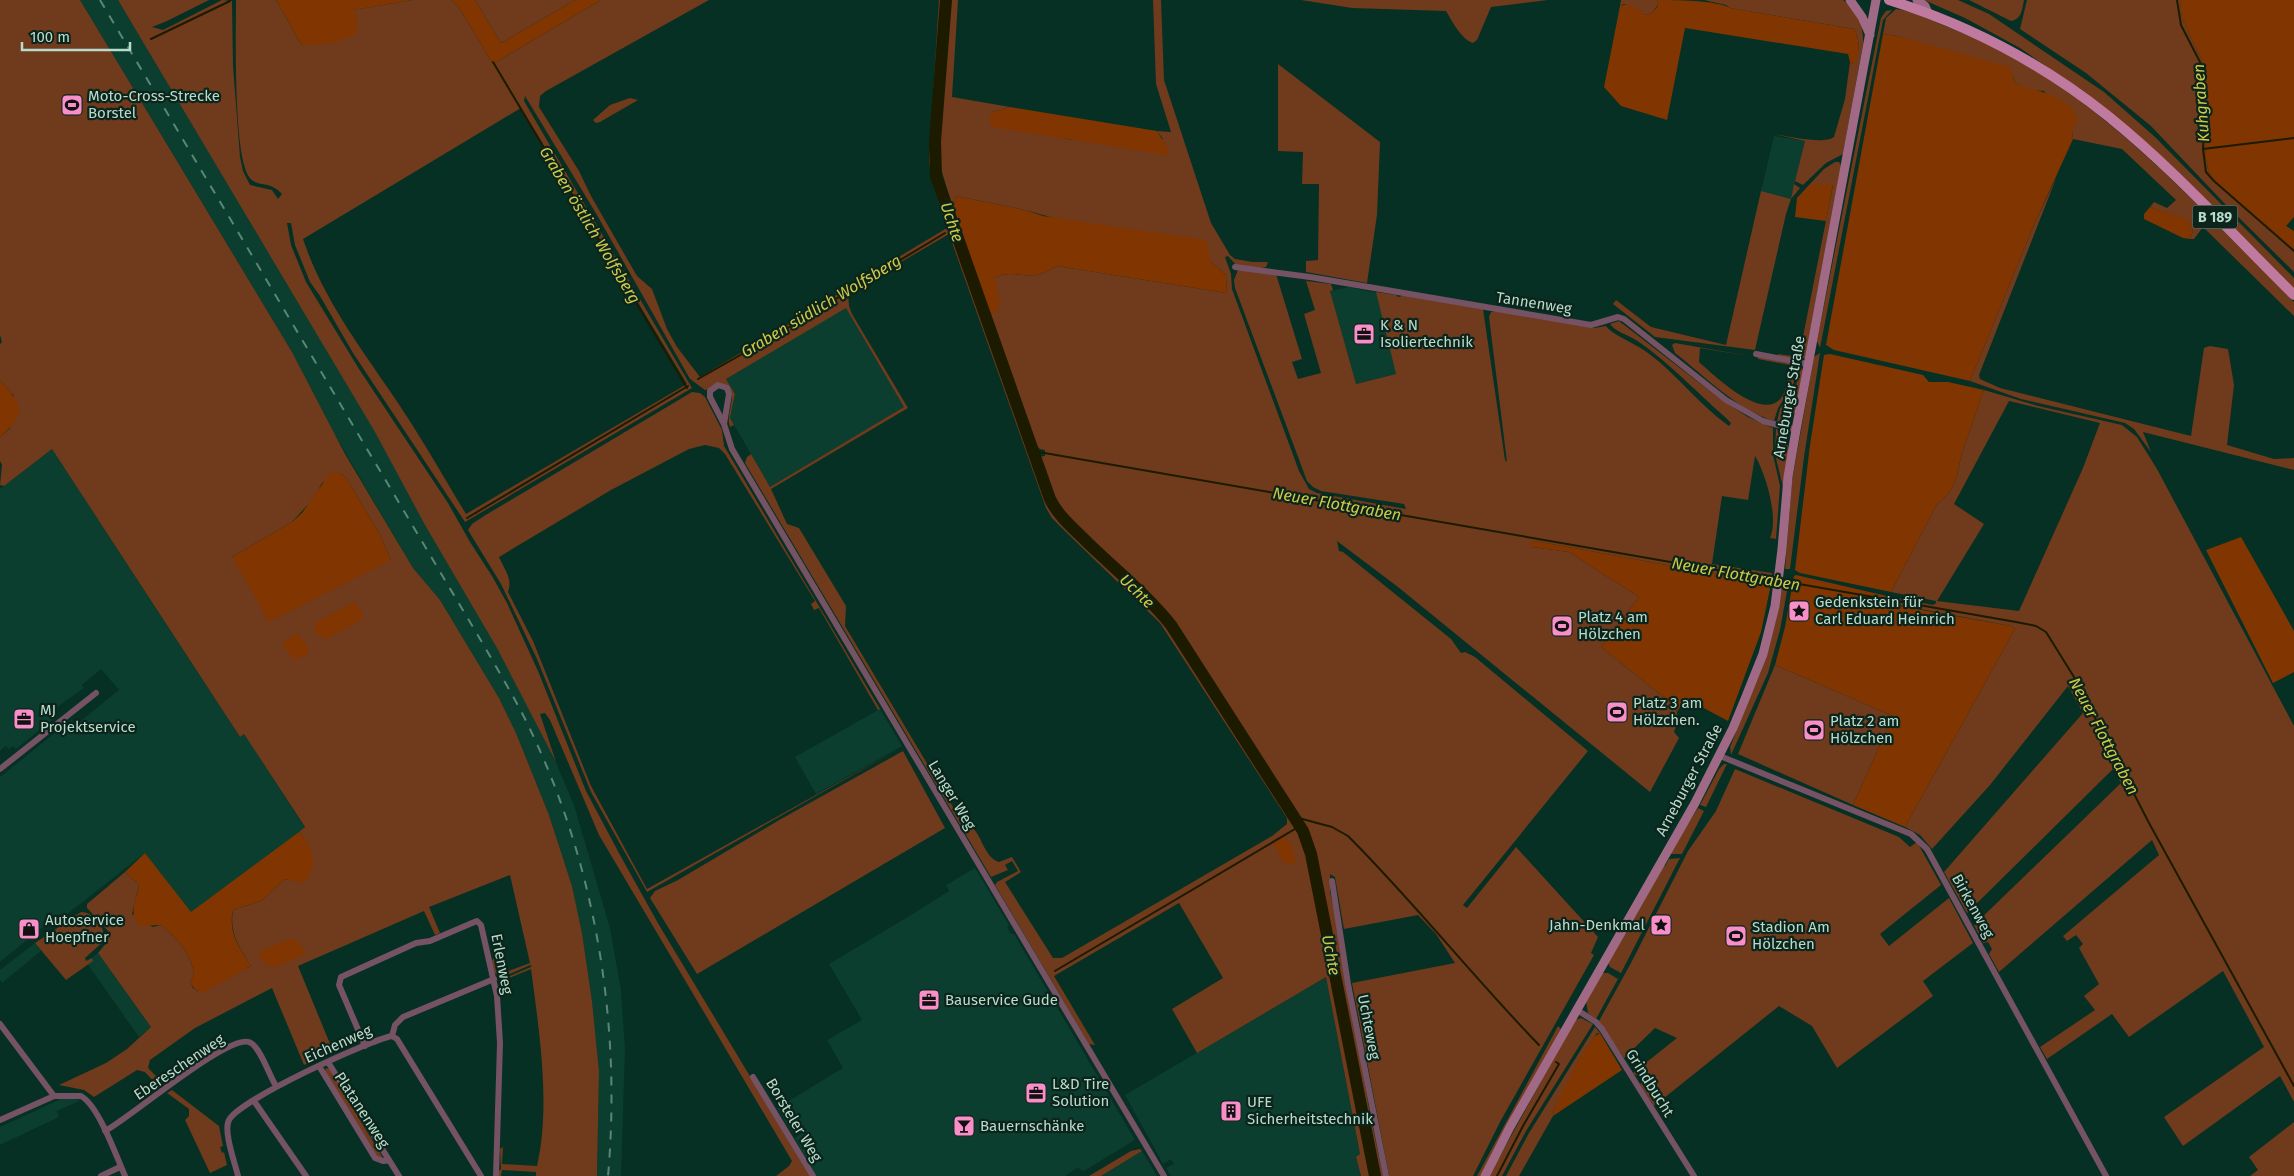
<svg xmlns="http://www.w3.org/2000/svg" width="2294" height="1176" viewBox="0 0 2294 1176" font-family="'Fira Sans',sans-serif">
<rect width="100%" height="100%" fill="#053023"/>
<path fill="#0b3e2f" d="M80 0H118L381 439 501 649 543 732 574 805 610 928 621 990 625 1049 621 1176H597L599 1071 592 1001 582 933 572 886 549 815 516 733 499 698 440 600 413 568 335 435 292 352Z
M1774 136 1805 141 1791 199 1761 191Z
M1349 287 1377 293 1396 374 1355 384 1330 291Z
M846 307 905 407 770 487 730 418 735 394 726 379Z
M52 449 239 736 244 734 305 828 191 913 145 853 52 926 49 922 0 962V777L71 720 77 724 119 690 101 669 82 685 84 688 53 710 57 716 16 749 13 746 9 749 6 746 0 751V489Z
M880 709 902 746 816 794 795 757Z
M975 868 1009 925 1007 928 1011 934H1014L1135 1140 1084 1171 1077 1168 1065 1176H816L795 1138 801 1134 798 1129 792 1132 777 1108 843 1068 827 1040 862 1020 829 964 916 912 949 891 946 885Z
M35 943 41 951 2 983 0 980V970Z
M98 953 151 1027 139 1037 86 962Z
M1326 977 1360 1155 1356 1157 1361 1176H1171L1166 1168 1174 1164 1171 1159 1163 1164 1125 1095Z
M63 1098 81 1100 57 1111 59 1117 0 1145V1127Z
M1142 1151 1157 1176H1101Z"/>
<path fill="#703a1c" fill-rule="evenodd" d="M0 0H80L292 352 345 454 413 568 440 600 499 698 516 733 549 815 572 886 582 933 592 1001 599 1071 597 1176H536V1172L502 1170 501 1176H498L499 1171 501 1169 500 1149 503 1147 502 1164 537 1166C551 1104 539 1031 531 969L502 981 501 994H499L500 980 531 967V965C520 968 505 980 495 973L492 961 494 958 496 970 501 974 530 963 510 875 429 907 440 933 435 935 424 911 298 966 333 1051 304 1065 272 988 195 1028 150 1060 148 1068 162 1082 157 1085 145 1072 137 1070 94 1097 84 1090 59 1085 106 1063 127 1049 151 1027 98 953 108 941V931L87 908V904L125 872 139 885 132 914 153 927 161 925C177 939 191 952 194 974L190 981 193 988 198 991 251 966C239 947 229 933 233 910L261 901 285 879 304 882C317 866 313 846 299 832L305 827 244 734 240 737 52 449 4 486 0 485 2 465 0 461V437L10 428 14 396 0 380V344L2 342 0 335ZM341 473 347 479 380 535 391 560 232 557 292 522 314 498 322 483Z
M118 0H209L167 21 152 27 163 30 222 0 232 1 233 66 240 157 243 171 250 185 272 190 278 199 282 194C270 180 257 188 249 177 233 153 236 34 236 0H276L302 46 357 20 353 10 412 0H451L458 6 493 64 601 0H709L546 91 540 96 539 107 579 171 591 196 637 276 652 289 667 329 677 347 700 377C783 329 864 277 947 228L931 176 929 160 939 0H943L932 159 933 177 1048 501 1056 514 1077 536 1167 622 1212 693 1215 689 1164 610 1105 556 1062 513 1055 502 1038 457 1045 456V450L1040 449 1036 445 988 314H991L995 278C1010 270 1019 277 1035 275 1043 274 1050 270 1057 266L1227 293 1226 275 1211 262 1025 210 956 196 953 209 940 165 938 147 950 0H958L952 97 1010 107 992 112 1031 132 1073 140 1163 139 1157 131 1171 132 1156 84 1153 0H1161L1164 80 1211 223 1230 255 1235 259 1253 262H1268L1266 267 1261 268 1237 266 1228 256 1225 257 1231 274 1232 289 1299 471 1309 489 1317 493 1406 509 1404 504 1321 491 1313 487 1307 481 1235 288 1234 280 1238 270 1276 274 1302 359 1292 362 1298 379 1321 373 1304 314 1315 310 1306 281 1331 284 1333 290 1330 291 1356 384 1396 374 1376 292 1397 295 1396 296 1400 297 1402 295 1483 309 1505 460 1507 462 1489 317 1491 312 1496 311 1594 328 1606 326C1611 334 1638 345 1648 353 1678 375 1699 405 1729 426L1731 423 1725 417C1695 391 1669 362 1636 340 1628 335 1616 332 1610 324L1619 321 1719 398 1748 417 1773 428V455L1780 486 1776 539 1770 538C1779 518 1766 474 1755 456L1748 500 1722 496 1712 564 1772 573 1771 584 1535 541 1532 547 1569 552 1639 597 1601 647 1676 707 1678 721 1674 732 1679 738 1650 792 1398 587 1337 541 1339 551 1343 552 1451 639 1461 653 1465 652 1475 657 1588 751 1463 905 1467 908 1516 847 1598 937 1591 953 1594 955 1500 1122 1473 1176H1389L1352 983 1455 963 1436 934 1418 915 1344 929 1335 877 1330 874V892L1340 936 1370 1114 1383 1176H1361L1356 1157 1360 1154 1326 977 1197 1053 1172 1009 1223 978 1179 903 1054 976 1095 1045 1089 1044 995 885 997 882 1018 871 1012 861 1005 865 1008 870 991 877 745 463 747 457 751 454 770 487 904 407 846 308 726 379 735 394 730 418 734 425 730 427C725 414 737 400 729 387L705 390 690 379 597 215 525 96 524 101 692 388 465 522 353 353 320 296 310 282 295 245 291 223H287L291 245 306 282 359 369 448 503 470 542 492 576 507 603 538 671 586 791 620 855 659 925 810 1176H776L789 1166 792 1161 599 835 550 720 545 713 540 714 556 762 497 648 425 525 375 432ZM521 108 687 384 466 514C443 476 421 437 396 400 361 348 323 299 303 239ZM949 234 1046 508 1052 518 1068 534 1160 623 1287 818V824L1272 836 1062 958H1053L1005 882 1021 872 1012 857 999 862C984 857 982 836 972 827 967 823 964 822 959 817L845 626 846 606 799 528 787 524 771 489 908 408 852 314 849 306 848 293Z
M475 0H575L501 43Z
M1301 0H1548L1491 7 1477 40 1473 43C1461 39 1452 21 1446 11L1352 8Z
M1621 0H1657L1658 5 1652 13 1645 15 1624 4 1620 6Z
M1704 0H1843C1858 10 1864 27 1863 44L1843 154 1826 163 1803 185 1795 181 1805 141 1773 134C1787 136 1824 145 1834 137L1845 99 1850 62 1853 64C1861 55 1860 40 1854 29L1730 8 1726 5Z
M1924 0H1958L1989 14 2104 92 2155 137 2294 278V289L2093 99 2020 48 1965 18Z
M1969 0H2024C2022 9 2022 19 2011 21Z
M2027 0H2180L2182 18 2203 63 2208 126 2205 155 2209 173 2217 182 2294 249V272L2226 205 2151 126 2086 73 2020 29Z
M1896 9C1914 11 1933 21 1950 28 2090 81 2190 199 2294 302V316L2203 227 2194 239H2190L2193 231 2188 221 2150 207 2154 202 2167 208 2176 200 2122 149 2073 139 2072 131 2044 91 2031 90 2015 83 2013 76 1898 36 1883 34 1886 18Z
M1892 10 1883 20 1820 348 1817 341 1881 18 1886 11Z
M1278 64 1380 142 1377 215 1367 283 1306 272V261L1318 260 1319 184H1302L1303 152 1278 151Z
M630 98 638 100 600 122 596 123 593 120 610 105Z
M1835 162H1839L1841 166 1805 358 1799 360 1779 356 1778 354 1799 357 1833 185H1809L1824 169Z
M2057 176 1979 375 1980 379 2000 388 2191 436 2204 348 2210 346 2228 349 2234 385 2227 445 2274 459 2294 458V470L2143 432 2151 452 2134 429 2125 423 2021 399 1970 381 2033 227Z
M1794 184 1800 188 1791 199 1786 214 1755 350 1655 337 1613 304 1616 300 1651 327 1726 345 1761 191 1791 199Z
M1675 343 1755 357 1700 348 1699 362C1714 375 1766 426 1783 395 1788 386 1788 374 1790 365L1758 359V357L1798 365 1793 385 1778 408 1774 421C1736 409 1706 377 1675 353L1672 345Z
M1820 353 1804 457 1790 569H1785L1792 481 1814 357Z
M1800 366 1803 370 1795 412 1788 420 1777 422 1780 409 1796 386Z
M1984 390 2038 406 2122 425 2137 437 2157 469 2294 726V1102L2280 1076 2183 1146 2164 1117 2264 1047 2223 971 2129 1037 2112 1014 2047 1059 2040 1047 2095 1010 2084 996 2099 984 2079 948 2083 944 2076 935 2067 941 2063 936 2159 855 2152 840 1999 972 1989 954 1992 949 1988 942 1983 943 1974 925 2121 783 2113 769 1967 913 1944 872 2083 713 2068 686 1990 785 1932 849 1920 835 1905 827 2015 629 2011 626 1883 602 1887 596 1933 605 1936 603V601L1891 592 1937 504C1959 489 1956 472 1963 450 1970 430 1977 410 1984 390ZM2009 401 2100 423 2083 468 2019 611 1937 601 1984 524 1954 504Z
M692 392 700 393 705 397 722 430 724 446 730 456 880 709 878 710 819 608 814 610 811 604 815 601 725 454 719 448 705 445 689 449 611 490 499 557C504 569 513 578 508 592L533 641 591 786 647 889 902 747 647 892 591 792 537 659 501 584 468 530 472 524 484 516Z
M1776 429C1797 437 1785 470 1783 487L1775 454Z
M1782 588 1787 591 1780 630 1768 673 1731 755 1730 747 1761 671Z
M1775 665 1893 716 1853 805 1738 754Z
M903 751 945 828 697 974 650 898 655 891 678 880 781 819Z
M1724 764H1727L1706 807 1700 805 1719 769Z
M1735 769 1899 837 1910 847 1917 842 1941 885 1880 934 1889 946 1949 898 1973 943 1923 981 1933 996 1837 1068 1812 1026 1779 1006 1654 1106 1640 1084 1645 1080 1641 1076 1635 1075 1633 1073 1677 1038 1655 1028 1624 1058 1599 1021 1631 963 1688 851 1716 811Z
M1698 808 1704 811 1682 854H1669Z
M1680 858 1621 973 1610 967 1608 963 1662 865 1665 866 1669 859Z
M81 912C94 912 106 928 104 941L85 958 86 961 92 958 93 961 66 980 35 943Z
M1602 973H1608L1618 979 1596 1019 1588 1013 1586 1001Z
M1581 1018 1593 1024 1526 1131 1502 1176H1489L1575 1020Z
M1558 1026 1561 1029 1481 1176H1477Z
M1595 1027 1600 1033H1597L1554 1109 1553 1116 1519 1176H1506L1529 1133Z
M326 1068 329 1069 383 1158 377 1157 325 1071Z
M172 1090 219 1126 223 1146 220 1147 222 1153 224 1152 227 1165 210 1173 185 1120 189 1116V1109L167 1093Z
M2294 1122V1176H2250L2258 1170 2249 1157Z
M1140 1149 1142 1151 1101 1176H1089L1131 1151Z"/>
<path fill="#813602" d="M276 0H412L354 10 357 20V34L333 43 302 46Z
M451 0H475L501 43 575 0H601L493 64 458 6Z
M1657 0C1675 0 1716 0 1730 8L1854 29C1859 38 1862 57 1853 64L1850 62 1848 54 1685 28 1667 120 1621 106 1604 87 1620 6C1630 2 1638 8 1645 15L1652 13 1658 6Z
M2180 0H2294V217L2286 226 2294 231V249L2216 182 2209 173 2205 155 2208 126 2203 63 2182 18Z
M1883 34 1898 36 2010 67 2015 83C2036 92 2069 94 2078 119L2072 131 2073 139 2033 227 1970 381 1834 350 1826 345Z
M1010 107 1157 131 1170 152 1166 155 992 127 989 117 992 112Z
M1833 184 1826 221 1795 217 1797 198 1809 185Z
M956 196 1025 210 1043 216 1206 240 1211 262 1226 275 1227 293 1057 266C1050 270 1043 274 1035 275 1019 277 1010 270 995 278L1000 304 994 314H988L953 209Z
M2150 207 2188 220 2193 231 2190 239 2183 238 2144 219V214Z
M1830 354 1923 375 1929 382H1948L1984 390C1977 410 1970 430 1963 450 1956 472 1959 489 1937 504L1891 592 1800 573 1795 570 1810 445 1824 355Z
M0 380C23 405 27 413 0 437Z
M336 472 341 473 347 479 380 535 391 560 269 622 232 557 292 522 302 513 330 473Z
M2241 537 2294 631V672L2273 683 2206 550Z
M1535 541 1771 584 1761 632 1728 721 1685 698 1677 712 1676 707 1601 647 1639 597 1569 552 1532 547 1530 543Z
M1796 575 1887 596 1883 603 2011 626 2015 629 1905 827 1853 805 1893 716 1775 665 1785 627 1794 576Z
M354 602 362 612V619L326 639 316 634 315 623Z
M297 633 308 647V654L295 660 283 646 285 641Z
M299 832C314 847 318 864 304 883L285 879 261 901 233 910C228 933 239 947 251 966L204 992C195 991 193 988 190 981L194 974C191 952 177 939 161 925L139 926C128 911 136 903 139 885L125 872 145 853 191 912Z
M1283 837 1292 845 1296 862 1292 865 1283 862 1274 844Z
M291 939 298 941 306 954 272 968 261 960 259 954 264 949Z
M1600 1033 1622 1070 1553 1116 1554 1109C1561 1095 1588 1037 1600 1033Z"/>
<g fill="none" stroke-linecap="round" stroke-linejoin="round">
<path stroke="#1c1b00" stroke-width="2" d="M2177 0 2181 25 2201 64 2205 118 2203 149 2294 138
M151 39 230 1
M493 62 687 388
M2203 149 2206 172 2214 181 2294 251
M952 229 955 227
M698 379 781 332 945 233
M1033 451 1774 580
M467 518 688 386
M1782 581 2016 622 2036 626 2046 632 2074 677 2149 823 2294 1086
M1295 817 1332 827 1348 836C1415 903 1473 977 1539 1045
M1055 971 1300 826
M1497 1176 1523 1126 1559 1064 1556 1062"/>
<path stroke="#1c1b00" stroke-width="12" d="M946 0 935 141 936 176 1050 499C1058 516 1074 529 1088 543 1116 570 1147 595 1171 625L1303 831 1311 854 1375 1176"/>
<path stroke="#755264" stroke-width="6" d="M1235 267 1310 277 1591 325 1618 317 1624 319 1726 400 1763 421 1796 430
M1756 354 1808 364
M724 424 729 394 727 388 718 385 710 391V397L724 424 732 449 1164 1176
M1720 756 1911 834 1927 849 2106 1176
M0 769 96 693
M1332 881 1348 984 1386 1176
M1577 1010 1596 1022 1602 1029 1694 1176
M0 1024 54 1096
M392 1036 397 1039 481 1176
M392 1036 395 1025 403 1017 494 979
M365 1046 339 985 341 977 416 943 430 941 472 923 477 921 481 925 497 996 500 1043 496 1176
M328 1062 399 1176
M319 1066 375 1158 383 1161 389 1160
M753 1077 813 1176
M254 1101 306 1176
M0 1120 54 1096H81C99 1106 116 1156 125 1176
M105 1131C129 1119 232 1030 251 1043 261 1049 269 1075 276 1086
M101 1176 120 1167
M238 1176C235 1163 223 1131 229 1120 239 1100 367 1041 392 1036"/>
<path stroke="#a06985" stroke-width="9" d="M1850 0 1862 17 1870 35
M1917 0 1925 6 1928 13
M1485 1176 1510 1127 1695 803 1733 728 1745 699 1763 654 1775 606 1782 549 1788 477 1796 430 1876 0"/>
<path stroke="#c07a9f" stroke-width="10" d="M1889 0C1969 25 2043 64 2108 116 2175 170 2233 235 2294 295"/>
<path stroke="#5d8576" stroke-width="2" stroke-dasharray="9 9" stroke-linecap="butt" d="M100 0 483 644C496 667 510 690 522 713 594 854 622 1019 608 1176"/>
</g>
<defs>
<g id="stadium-square" transform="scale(1.125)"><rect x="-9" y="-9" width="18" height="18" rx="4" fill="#f98fc9" stroke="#0c241b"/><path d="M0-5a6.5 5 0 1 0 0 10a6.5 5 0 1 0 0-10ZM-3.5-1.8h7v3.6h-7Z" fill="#111"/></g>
<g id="office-square" transform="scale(1.125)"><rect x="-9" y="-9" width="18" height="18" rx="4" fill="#f98fc9" stroke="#0c241b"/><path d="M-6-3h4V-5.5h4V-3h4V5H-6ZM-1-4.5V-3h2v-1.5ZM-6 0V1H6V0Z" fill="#111"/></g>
<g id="sight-square" transform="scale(1.125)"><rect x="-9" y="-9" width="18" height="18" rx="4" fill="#f98fc9" stroke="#0c241b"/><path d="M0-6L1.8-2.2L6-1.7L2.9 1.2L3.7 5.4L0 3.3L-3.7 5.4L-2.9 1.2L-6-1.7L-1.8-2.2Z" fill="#111"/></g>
<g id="shop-square" transform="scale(1.125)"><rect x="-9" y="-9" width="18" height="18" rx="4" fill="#f98fc9" stroke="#0c241b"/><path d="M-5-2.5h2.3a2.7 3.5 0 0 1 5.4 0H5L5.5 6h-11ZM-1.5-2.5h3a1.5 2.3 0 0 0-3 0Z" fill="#111"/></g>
<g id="building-square" transform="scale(1.125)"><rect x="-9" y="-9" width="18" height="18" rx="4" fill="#f98fc9" stroke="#0c241b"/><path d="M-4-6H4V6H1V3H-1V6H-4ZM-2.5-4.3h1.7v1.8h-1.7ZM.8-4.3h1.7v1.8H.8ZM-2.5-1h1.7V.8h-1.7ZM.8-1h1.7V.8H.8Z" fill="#111"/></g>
<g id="bar-square" transform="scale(1.125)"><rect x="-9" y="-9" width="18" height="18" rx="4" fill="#f98fc9" stroke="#0c241b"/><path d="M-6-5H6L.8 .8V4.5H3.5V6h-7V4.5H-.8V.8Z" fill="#111"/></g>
</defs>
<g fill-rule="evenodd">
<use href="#stadium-square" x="72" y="105"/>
<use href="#office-square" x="1364" y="334"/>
<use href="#sight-square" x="1799" y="611"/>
<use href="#stadium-square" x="1562" y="626"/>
<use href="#stadium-square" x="1617" y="712"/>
<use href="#office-square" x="24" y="719"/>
<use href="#stadium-square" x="1814" y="730"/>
<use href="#sight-square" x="1661" y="925"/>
<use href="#shop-square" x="29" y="929"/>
<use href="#stadium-square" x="1736" y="936"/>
<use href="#office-square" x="929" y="1000"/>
<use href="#office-square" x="1036" y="1093"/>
<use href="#building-square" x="1231" y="1111"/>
<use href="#bar-square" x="964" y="1126"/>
</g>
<g text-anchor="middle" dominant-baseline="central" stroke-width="4.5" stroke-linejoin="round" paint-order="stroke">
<rect fill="#0c241b" stroke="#84a597" stroke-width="1" x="2192.5" y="205.5" width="45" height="23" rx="4"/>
<g font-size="14" font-weight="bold" fill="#b8dccc">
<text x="2215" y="217">B 189</text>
</g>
<g font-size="15" fill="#b8dccc" stroke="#0c241b" text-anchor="start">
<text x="88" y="96">Moto-Cross-Strecke<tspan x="88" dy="17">Borstel</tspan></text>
<text x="1380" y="325">K &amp; N<tspan x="1380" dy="17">Isoliertechnik</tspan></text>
<text x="1815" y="602">Gedenkstein für<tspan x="1815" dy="17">Carl Eduard Heinrich</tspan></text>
<text x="1578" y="617">Platz 4 am<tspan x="1578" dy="17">Hölzchen</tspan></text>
<text x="1633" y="703">Platz 3 am<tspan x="1633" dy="17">Hölzchen.</tspan></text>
<text x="40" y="710">MJ<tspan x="40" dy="17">Projektservice</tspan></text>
<text x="1830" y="721">Platz 2 am<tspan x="1830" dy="17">Hölzchen</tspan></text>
<text x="45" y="920">Autoservice<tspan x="45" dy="17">Hoepfner</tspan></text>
<text x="1645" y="925" text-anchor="end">Jahn-Denkmal</text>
<text x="1752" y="927">Stadion Am<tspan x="1752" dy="17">Hölzchen</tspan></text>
<text x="945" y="1000">Bauservice Gude</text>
<text x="1052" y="1084">L&amp;D Tire<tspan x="1052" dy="17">Solution</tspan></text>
<text x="1247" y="1102">UFE<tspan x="1247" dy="17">Sicherheitstechnik</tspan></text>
<text x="980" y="1126">Bauernschänke</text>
</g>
<g font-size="15" fill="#b8dccc" stroke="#0c241b">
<text transform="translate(1534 303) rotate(9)">Tannenweg</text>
<text transform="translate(1789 397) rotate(-80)">Arneburger Straße</text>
<text transform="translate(1689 780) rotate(-62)">Arneburger Straße</text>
<text transform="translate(952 795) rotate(59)">Langer Weg</text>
<text transform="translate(1973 906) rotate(61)">Birkenweg</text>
<text transform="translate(502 964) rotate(79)">Erlenweg</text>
<text transform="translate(1369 1027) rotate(79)">Uchteweg</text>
<text transform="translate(338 1044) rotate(-24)">Eichenweg</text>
<text transform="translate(179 1067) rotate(-34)">Ebereschenweg</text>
<text transform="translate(1650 1083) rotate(58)">Grindbucht</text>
<text transform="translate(362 1110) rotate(57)">Platanenweg</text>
<text transform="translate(794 1120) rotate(59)">Borsteler Weg</text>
</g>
<g font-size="16" font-style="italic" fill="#cec948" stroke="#0c241b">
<text transform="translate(2201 103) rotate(-94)">Kuhgraben</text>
<text transform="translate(952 222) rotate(71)">Uchte</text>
<text transform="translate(590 225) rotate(59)">Graben östlich Wolfsberg</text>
<text transform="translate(821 306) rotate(-31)">Graben südlich Wolfsberg</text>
<text transform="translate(1337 504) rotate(10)">Neuer Flottgraben</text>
<text transform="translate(1736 574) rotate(10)">Neuer Flottgraben</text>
<text transform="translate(1137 591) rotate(44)">Uchte</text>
<text transform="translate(2104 736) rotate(62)">Neuer Flottgraben</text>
<text transform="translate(1331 955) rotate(79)">Uchte</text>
</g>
</g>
<path d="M22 42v8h108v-8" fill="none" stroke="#b8dccc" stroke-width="2.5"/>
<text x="30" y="42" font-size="15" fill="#b8dccc" stroke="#0c241b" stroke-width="4" paint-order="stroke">100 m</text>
</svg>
